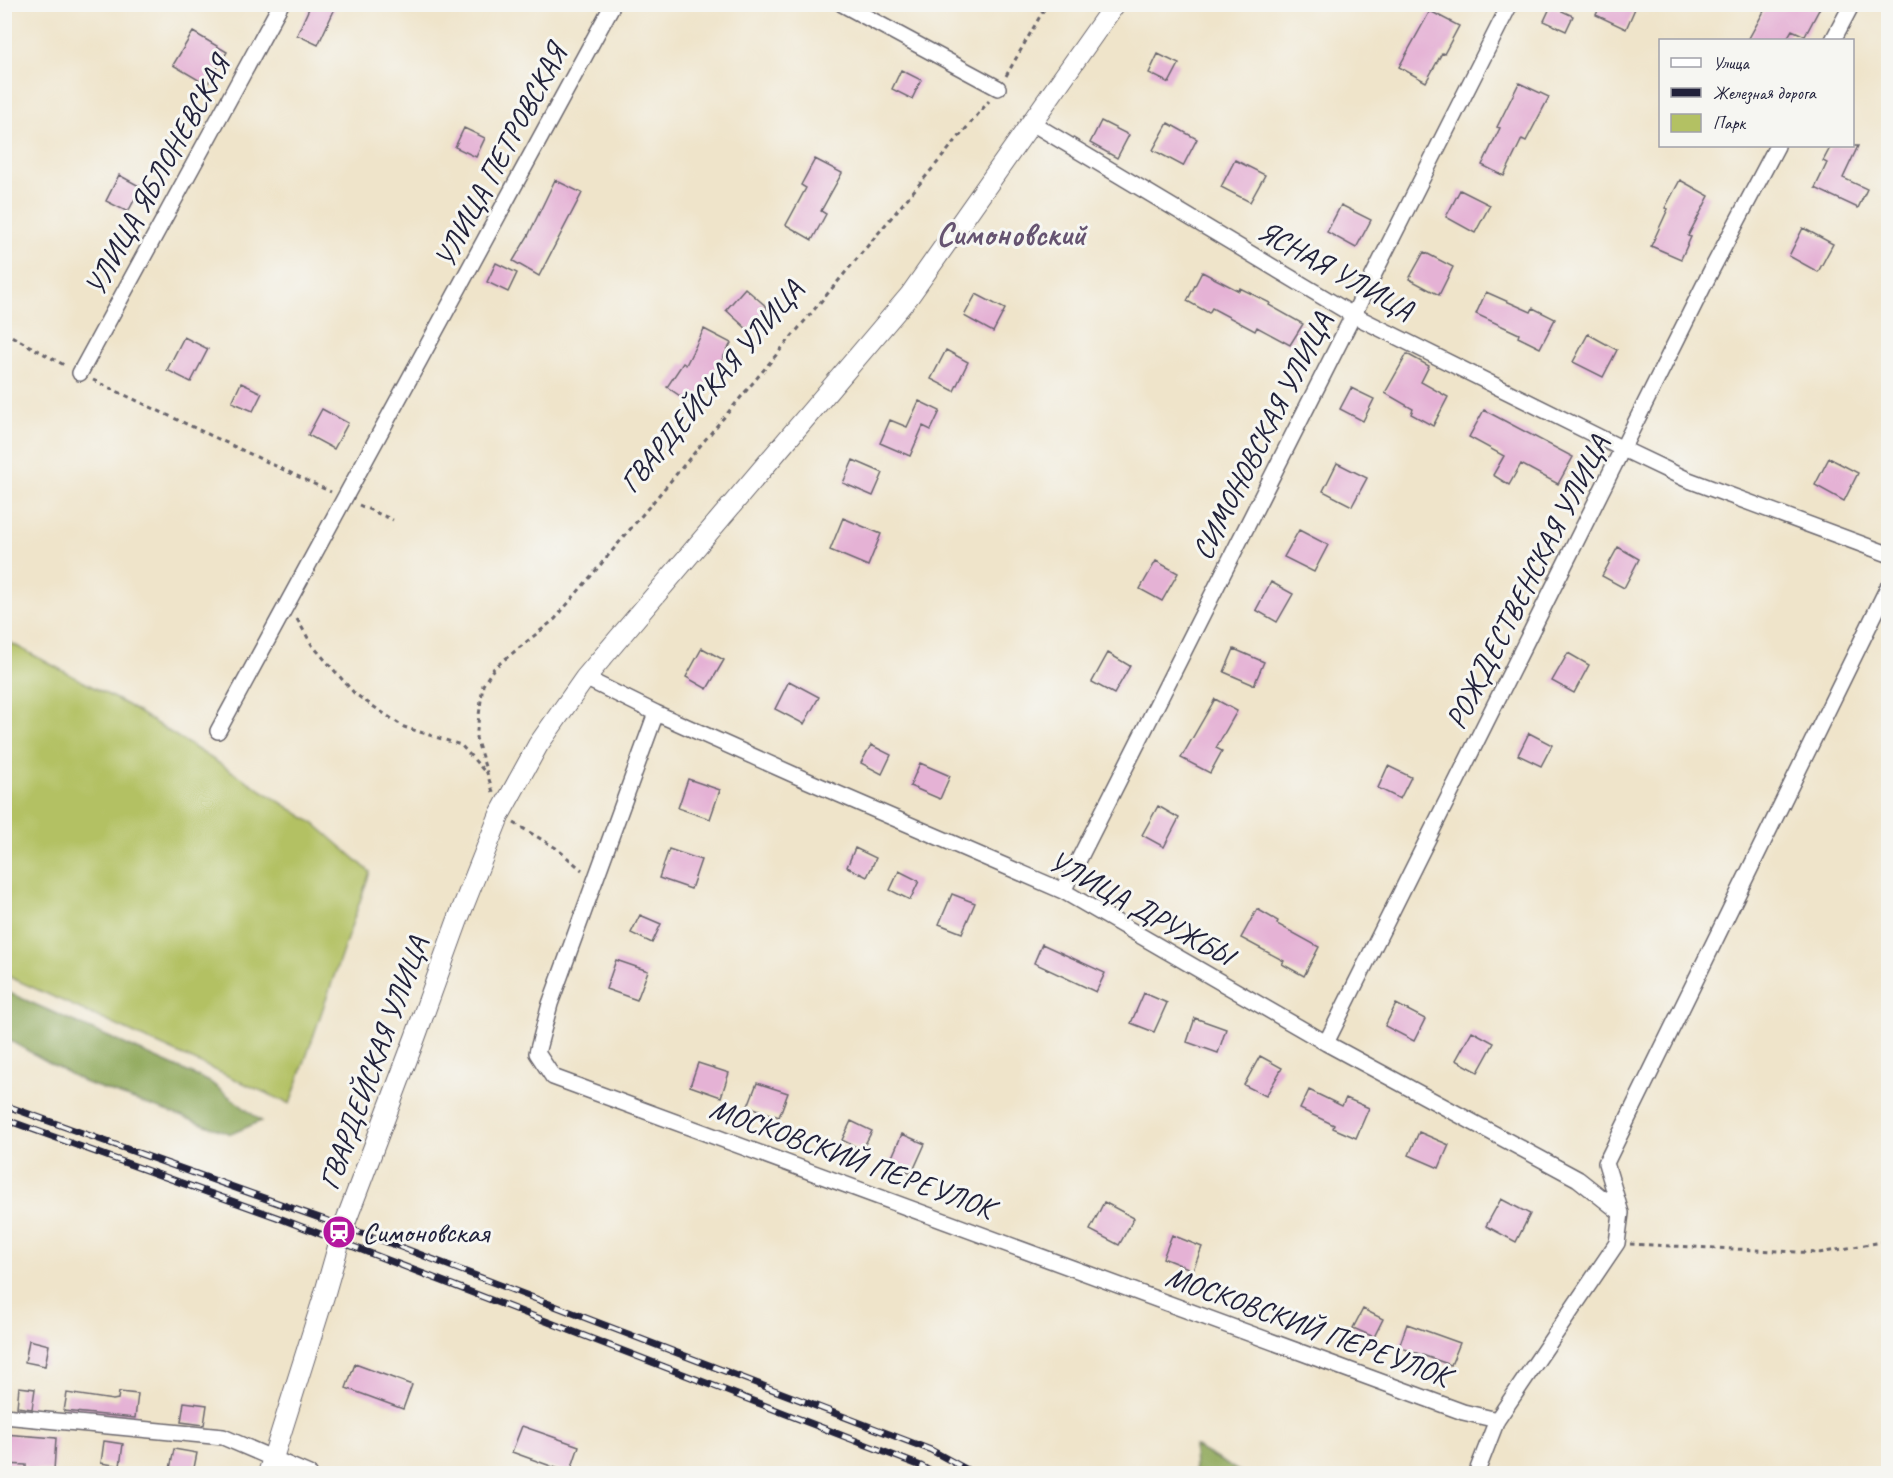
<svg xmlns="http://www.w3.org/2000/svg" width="1893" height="1478" viewBox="0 0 1893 1478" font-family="Caveat,sans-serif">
<rect width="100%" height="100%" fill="#f6f6f2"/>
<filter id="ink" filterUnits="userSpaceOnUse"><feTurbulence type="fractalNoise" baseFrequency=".0167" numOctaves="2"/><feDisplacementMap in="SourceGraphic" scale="12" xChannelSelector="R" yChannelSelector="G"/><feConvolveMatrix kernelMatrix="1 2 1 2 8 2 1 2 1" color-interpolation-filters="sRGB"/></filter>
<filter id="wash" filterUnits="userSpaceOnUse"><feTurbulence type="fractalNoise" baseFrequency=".008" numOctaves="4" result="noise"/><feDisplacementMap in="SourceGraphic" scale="24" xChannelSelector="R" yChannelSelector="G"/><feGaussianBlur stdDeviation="1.35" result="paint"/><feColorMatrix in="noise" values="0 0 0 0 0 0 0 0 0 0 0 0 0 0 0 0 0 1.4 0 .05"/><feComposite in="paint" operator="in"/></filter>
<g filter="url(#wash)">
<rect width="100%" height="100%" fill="#efe4ca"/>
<path fill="#b3c163" stroke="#6a724f" stroke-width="1.5" d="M5 640 127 705 315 824 370 872 290 1104 5 975Z"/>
<path fill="#8ea759" stroke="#58644a" stroke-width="1.5" d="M5 991 210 1082 261 1121 231 1134 86 1083 5 1038Z
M1194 1446 1242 1473H1195Z"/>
<g id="blocks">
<path fill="#e5b2d5" d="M311 4H337L318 45 297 35Z
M1601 4H1637L1626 29 1596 15Z
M1768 4 1783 10 1786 5 1785 4H1822L1805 36 1792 30 1786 40H1748Z
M1551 6 1573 16 1566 31 1544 21Z
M1430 11 1459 26 1444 54 1442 53 1426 82 1399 67Z
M193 32 227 52 207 85 173 65Z
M1158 54 1179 64 1169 83 1149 73Z
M901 70 921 80 912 99 892 89Z
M1519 83 1549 97 1526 141 1522 139 1504 176 1482 165 1500 128 1497 127Z
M1101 121 1129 135 1117 158 1090 143Z
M1168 123 1197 139 1183 166 1153 150Z
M464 128 485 138 476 157 455 147Z
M1831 146H1858L1843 178 1867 189 1858 208 1815 188 1827 163 1823 161Z
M815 159 842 173 821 211 826 214 812 240 786 225 806 188 801 185Z
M1235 160 1265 175 1250 202 1221 187Z
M119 175 141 187 128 212 106 201Z
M555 180 582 193 539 276 513 261 528 236Z
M1680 180 1709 196 1688 236 1691 237 1681 259 1651 246 1668 209 1665 208Z
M1460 190 1490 205 1475 233 1446 217Z
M1341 205 1371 220 1356 248 1327 232Z
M1803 228 1833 244 1818 272 1789 256Z
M1424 252 1453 267 1439 295 1409 279Z
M496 263 517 273 508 292 487 282Z
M1202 272 1239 291 1240 288 1270 303 1269 305 1303 324 1290 345 1257 327 1255 331 1212 308 1209 313 1187 301Z
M745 288 768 308 748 330 726 310Z
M1486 292 1531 312 1533 308 1555 319 1540 348 1518 337 1519 334 1476 314Z
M976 294 1005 309 993 332 964 316Z
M704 329 731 343 717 369 692 404 667 387 683 363 686 365Z
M1588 334 1617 350 1603 377 1573 362Z
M184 337 208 349 191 382 167 370Z
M946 350 968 362 954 391 931 379Z
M1407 354 1429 366 1421 382 1448 397 1433 426 1411 414 1413 409 1385 393Z
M241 383 262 393 253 411 232 402Z
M1351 388 1374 399 1363 421 1340 409Z
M919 401 940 411 931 430 923 426 910 456 880 443 890 420 907 427Z
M322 409 348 423 334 449 308 435Z
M1484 410 1573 457 1558 484 1521 464 1509 485 1493 475 1504 456 1469 437Z
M1829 458 1858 473 1844 501 1815 485Z
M853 460 883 473 873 496 843 483Z
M1337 463 1367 478 1352 506 1323 491Z
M843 518 881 534 868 566 830 550Z
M1299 530 1328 545 1314 572 1284 557Z
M1618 547 1639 559 1624 588 1602 576Z
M1156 561 1178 573 1162 601 1140 589Z
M1271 582 1293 594 1277 622 1256 610Z
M702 648 724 660 707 689 686 677Z
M1234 649 1264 662 1254 685 1224 672Z
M1108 653 1130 666 1114 694 1092 682Z
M1568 653 1589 665 1574 693 1552 681Z
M789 681 819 697 804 724 775 709Z
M1215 699 1237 711 1216 748 1222 751 1210 773 1181 758Z
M1529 733 1552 745 1541 766 1518 755Z
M871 745 891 755 882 774 861 763Z
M920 763 950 776 940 799 910 786Z
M1388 766 1411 777 1400 799 1378 788Z
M688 779 720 790 710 819 678 808Z
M1158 806 1179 818 1164 847 1142 835Z
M855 848 876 858 867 877 847 867Z
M669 849 701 860 691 889 659 878Z
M899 871 919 881 910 900 890 890Z
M952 894 975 903 962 933 939 924Z
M1257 909 1278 921 1277 924 1319 947 1304 976 1282 964 1284 961 1241 938Z
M640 915 661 924 652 943 631 933Z
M1042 944 1105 973 1096 992 1034 963Z
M616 960 648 971 637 1000 606 989Z
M1144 993 1167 1003 1154 1032 1131 1023Z
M1396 1004 1425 1019 1414 1041 1385 1026Z
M1195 1018 1226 1029 1218 1053 1187 1042Z
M1472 1031 1494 1043 1478 1072 1456 1060Z
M1260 1056 1282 1068 1266 1096 1244 1085Z
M698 1063 729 1073 721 1097 690 1086Z
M757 1083 788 1093 779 1117 748 1106Z
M1309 1090 1342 1106 1346 1098 1369 1108 1356 1138 1333 1128 1334 1125 1300 1109Z
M851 1121 872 1131 862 1150 842 1140Z
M1419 1132 1449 1145 1439 1168 1409 1155Z
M902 1134 925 1144 912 1173 889 1164Z
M1501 1199 1530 1214 1516 1242 1486 1226Z
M1104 1202 1134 1218 1119 1245 1090 1230Z
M1172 1235 1202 1247 1193 1270 1163 1258Z
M1363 1309 1383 1319 1374 1337 1353 1328Z
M1407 1324 1460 1343 1451 1365 1399 1347Z
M29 1340 49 1345 45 1366 25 1362Z
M355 1364 412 1385 403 1409 346 1388Z
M19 1387 35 1389 32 1409 17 1407Z
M119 1392 138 1394 135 1418 64 1411 67 1393 113 1400 118 1399Z
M184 1402 207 1405 204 1425 181 1422Z
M522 1426 579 1446 570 1473 512 1452Z
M4 1434 56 1438 54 1471 26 1469V1465L4 1464Z
M104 1441 123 1444 120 1466 101 1463Z
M174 1449 197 1453 193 1473 170 1469Z"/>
</g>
</g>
<g filter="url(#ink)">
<use href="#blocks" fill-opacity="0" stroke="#6a666d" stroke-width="1.5"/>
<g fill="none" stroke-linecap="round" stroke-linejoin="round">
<g stroke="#6a666d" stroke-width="18">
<path id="minor" d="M842 4 998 88
M1833 40 1852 4
M1032 123 1353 315 1623 449 1686 479 1888 554
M80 373 281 4
M585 678 656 713 799 777 1063 891 1326 1043 1578 1179 1621 1213 1617 1243 1497 1420 1476 1474
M656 713 550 1004 537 1053 553 1077 1463 1412 1497 1420
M218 731 613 4
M1063 891 1510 4
M1326 1043 1712 269 1777 146
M1621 1213 1606 1163 1888 587
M4 1416 223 1437 309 1474"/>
</g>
<g stroke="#6a666d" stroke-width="22">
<path id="tertiary" d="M268 1474 324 1296 344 1226 415 1038 457 922 500 814 538 745 585 678 910 295 1115 4"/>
</g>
<path stroke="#6a666d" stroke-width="3" stroke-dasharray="4.5 4.5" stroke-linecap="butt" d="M1006 76 1047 4
M4 332 66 366
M93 380 331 492
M359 505 393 520
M297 619 312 645 355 694 404 727 461 745 486 773
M493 792 476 738 483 685 494 668 555 619 989 101
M514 823 556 848 582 870
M1630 1244 1819 1253 1888 1241"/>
<use href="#minor" stroke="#fff" stroke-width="15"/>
<use href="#tertiary" stroke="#fff" stroke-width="20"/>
<g stroke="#22223b" stroke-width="7">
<path id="rail" d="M4 1105 398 1246 931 1450 975 1474
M4 1119 279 1218 921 1466 935 1474"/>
</g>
<use href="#rail" stroke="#f6f6f2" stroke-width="4.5" stroke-dasharray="14" stroke-linecap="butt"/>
</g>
</g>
<defs>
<g id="station-disc" transform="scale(1.725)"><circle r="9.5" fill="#b5179e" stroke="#f6f6f2"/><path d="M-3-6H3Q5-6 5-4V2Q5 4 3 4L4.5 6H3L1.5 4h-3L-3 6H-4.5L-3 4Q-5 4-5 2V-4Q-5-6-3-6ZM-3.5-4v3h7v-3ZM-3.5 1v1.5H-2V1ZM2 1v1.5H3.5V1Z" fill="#fff"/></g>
</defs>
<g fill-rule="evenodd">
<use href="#station-disc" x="339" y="1232"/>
</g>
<g text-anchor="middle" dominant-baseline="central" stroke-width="6" stroke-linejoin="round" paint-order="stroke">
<g font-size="30" fill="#22223b" stroke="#f6f6f2">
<text transform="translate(500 156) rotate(-62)">УЛИЦА ПЕТРОВСКАЯ</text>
<text transform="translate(157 176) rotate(-61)">УЛИЦА ЯБЛОНЕВСКАЯ</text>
<text transform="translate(1336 270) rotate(29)">ЯСНАЯ УЛИЦА</text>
<text transform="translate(711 386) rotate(-50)">ГВАРДЕЙСКАЯ УЛИЦА</text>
<text transform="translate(1262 436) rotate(-63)">СИМОНОВСКАЯ УЛИЦА</text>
<text transform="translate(1527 582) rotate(-63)">РОЖДЕСТВЕНСКАЯ УЛИЦА</text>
<text transform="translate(1141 908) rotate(29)">УЛИЦА ДРУЖБЫ</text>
<text transform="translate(373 1063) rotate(-70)">ГВАРДЕЙСКАЯ УЛИЦА</text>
<text transform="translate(852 1158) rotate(20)">МОСКОВСКИЙ ПЕРЕУЛОК</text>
<text transform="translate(1308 1326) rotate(20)">МОСКОВСКИЙ ПЕРЕУЛОК</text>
</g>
<g font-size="30" fill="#22223b" stroke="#f6f6f2" text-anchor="start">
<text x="362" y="1232">Симоновская</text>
</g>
<g font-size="33" font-weight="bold" fill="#665471" stroke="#f6f6f2">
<text x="1011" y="234">Симоновский</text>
</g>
</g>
<rect width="1893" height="1478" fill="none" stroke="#f6f6f2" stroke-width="24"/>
<rect x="1659" y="39" width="195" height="108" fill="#f6f6f2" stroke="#a1a1a9" stroke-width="1.5"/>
<rect x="1671" y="58" width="30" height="9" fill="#ffffff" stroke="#a1a1a9" stroke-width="1.5"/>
<text x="1713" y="69" font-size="18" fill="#22223b">Улица</text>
<rect x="1671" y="88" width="30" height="9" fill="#22223b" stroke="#a1a1a9" stroke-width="1.5"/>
<text x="1713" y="99" font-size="18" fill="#22223b">Железная дорога</text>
<rect x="1671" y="114" width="30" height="18" fill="#b3c163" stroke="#a1a1a9" stroke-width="1.5"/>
<text x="1713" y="129" font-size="18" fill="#22223b">Парк</text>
</svg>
